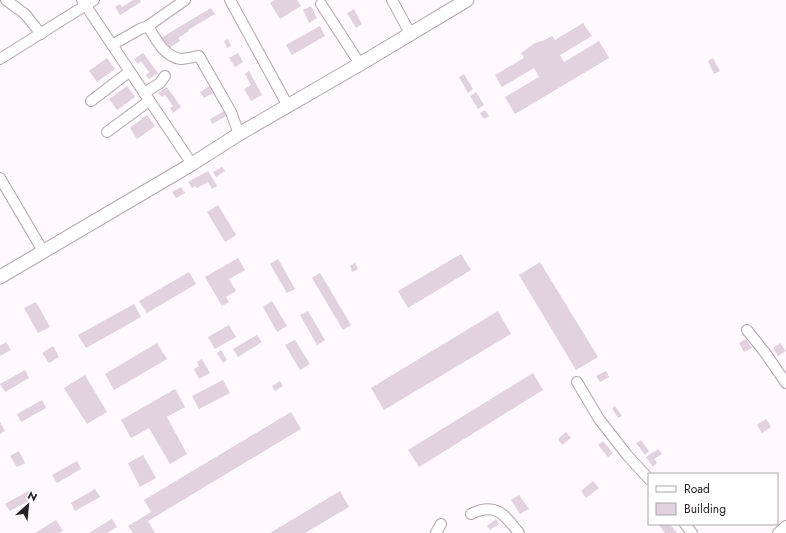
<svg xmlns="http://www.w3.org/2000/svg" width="786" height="533" viewBox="0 0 786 533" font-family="Jost,sans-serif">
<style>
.building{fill:#e2d1de}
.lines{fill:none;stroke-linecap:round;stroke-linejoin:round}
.minor-casing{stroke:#b4a4b0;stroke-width:12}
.major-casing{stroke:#b4a4b0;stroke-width:15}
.minor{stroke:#fff;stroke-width:10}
.major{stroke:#fff;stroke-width:13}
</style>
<rect width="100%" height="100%" fill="#fff8fd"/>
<!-- building -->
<g class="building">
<polygon points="133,0 140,0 141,2 120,15 115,7 120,4 122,7"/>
<polygon points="275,0 297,0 301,6 280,19 270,3"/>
<polygon points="311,6 317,18 309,23 303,10"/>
<polygon points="211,8 215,14 188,30 189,31 178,38 180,41 166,50 159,39"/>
<polygon points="354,9 362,24 356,28 347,13"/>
<polygon points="583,23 592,36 560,55 564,62 599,41 609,58 515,114 505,97 539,77 534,68 502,87 495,75 524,58 521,53 535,43 545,40 552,36 555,40"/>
<polygon points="320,26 325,36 292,55 286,45"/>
<polygon points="228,39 231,46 227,48 224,41"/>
<polygon points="143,53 158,73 149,79 146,75 149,72 141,61 138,64 134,59"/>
<polygon points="238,53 243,62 235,67 229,58"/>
<polygon points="107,58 115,69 97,82 89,71"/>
<polygon points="713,58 720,71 714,74 708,61"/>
<polygon points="249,71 262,95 251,101 244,89 251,85 245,74"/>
<polygon points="464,74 473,89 468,93 459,77"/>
<polygon points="127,86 135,97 117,110 109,99"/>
<polygon points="210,86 213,93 204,98 200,92"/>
<polygon points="167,87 181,107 173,113 170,108 173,106 165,95 162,97 158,93"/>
<polygon points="476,92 484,105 478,109 470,96"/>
<polygon points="226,110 228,115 212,124 210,119"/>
<polygon points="485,110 489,116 484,119 480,113"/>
<polygon points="147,115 155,126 137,139 130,128"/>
<polygon points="222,167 225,171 216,177 213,172"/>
<polygon points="208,171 217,186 212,189 208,182 197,188 195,186 192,188 188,182"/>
<polygon points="181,187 185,193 176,198 172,192"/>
<polygon points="218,205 236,235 225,242 207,212"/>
<polygon points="461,254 471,270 408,308 398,291"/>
<polygon points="238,258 245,270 229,279 236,291 226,297 229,302 222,306 205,277"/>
<polygon points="278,259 295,289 287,293 270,264"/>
<polygon points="540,262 598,357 576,370 519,275"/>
<polygon points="355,263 358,269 352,272 350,266"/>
<polygon points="189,272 196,284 147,313 139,301"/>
<polygon points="320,273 351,325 343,330 312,278"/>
<polygon points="272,301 287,326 277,332 263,307"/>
<polygon points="36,302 50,327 38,333 24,308"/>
<polygon points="134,304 141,317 86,348 78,335"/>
<polygon points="308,311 325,340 317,345 300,315"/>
<polygon points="498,311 511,334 384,410 371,388"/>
<polygon points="229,325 236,337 215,349 208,337"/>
<polygon points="257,335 262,342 238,357 233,349"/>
<polygon points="746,339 752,348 744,352 739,343"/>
<polygon points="295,340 310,364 300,370 285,345"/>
<polygon points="6,342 11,350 0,356 0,346"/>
<polygon points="157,343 167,359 114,390 105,374"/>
<polygon points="780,343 786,351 778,356 773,348"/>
<polygon points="53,346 59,357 49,363 42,353"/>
<polygon points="221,350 227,360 223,363 217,353"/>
<polygon points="202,359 210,373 199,379 194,369 199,366 197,362"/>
<polygon points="25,370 29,378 5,392 0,384"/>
<polygon points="606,371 609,377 600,382 596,376"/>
<polygon points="533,373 543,390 419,467 408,450"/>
<polygon points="85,375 107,412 87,424 64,388"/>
<polygon points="223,380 230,393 199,409 192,396"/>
<polygon points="280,381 283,386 275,391 272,386"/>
<polygon points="175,389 185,407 167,417 187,454 170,464 149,428 131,438 121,420"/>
<polygon points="42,400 46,408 21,422 17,414"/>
<polygon points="615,406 622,416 618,418 612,408"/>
<polygon points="291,412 301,429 148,521 155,533 133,533 128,526 151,512 144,500"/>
<polygon points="766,419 771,427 762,433 757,425"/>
<polygon points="0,422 5,431 0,434"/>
<polygon points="566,432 571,438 562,445 558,439"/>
<polygon points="641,440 649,451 645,455 636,443"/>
<polygon points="603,441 613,453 608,457 598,445"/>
<polygon points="658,449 662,454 654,459 657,463 653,467 646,457"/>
<polygon points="19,451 25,463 17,467 10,456"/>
<polygon points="143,455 156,478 140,487 128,463"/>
<polygon points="77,461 81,469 57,483 52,475"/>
<polygon points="593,481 599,488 586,498 581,491"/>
<polygon points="95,489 100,497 75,511 71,503"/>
<polygon points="30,490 34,498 10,511 5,504"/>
<polygon points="340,491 349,507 305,533 270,533"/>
<polygon points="519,495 529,509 520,514 511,500"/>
<polygon points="112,519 117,527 107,533 89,533"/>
<polygon points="496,519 499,524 490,530 487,526"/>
<polygon points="56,520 63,531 59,533 35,533"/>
<polygon points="658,524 670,524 677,533 665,533"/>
</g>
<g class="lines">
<defs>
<g id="minor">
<polyline points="6,0 25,14 41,34"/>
<polyline points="82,0 192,164"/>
<polyline points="230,0 288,106"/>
<polyline points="392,0 410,33"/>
<polyline points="321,4 360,64"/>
<path d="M148 26C155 38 164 57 181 59 186 59 194 57 199 56L231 112 239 134"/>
<polyline points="112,45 140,29 148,26 185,0"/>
<polyline points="0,59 94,0"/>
<polyline points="144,93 160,83 165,76"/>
<polyline points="91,101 129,72"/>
<polyline points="107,132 149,101"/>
<polyline points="0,178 43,251"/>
<polyline points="747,330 766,354 786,383"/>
<polyline points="577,382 599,419 627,455 649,479"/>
<path d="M471 514C496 502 504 514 519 533"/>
<polyline points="685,524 692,533"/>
<polyline points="436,533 441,524"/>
<polyline points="778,533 786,526"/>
</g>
<polyline id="major" points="0,277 192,164 239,134 360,64 467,0"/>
</defs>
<!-- minor casing -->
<use href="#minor" class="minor-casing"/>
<!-- major casing -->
<use href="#major" class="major-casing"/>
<!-- minor -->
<use href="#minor" class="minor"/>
<!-- major -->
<use href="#major" class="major"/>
</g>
<!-- legend -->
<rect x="648" y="473" width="130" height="52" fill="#ffffff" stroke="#a9a7a9"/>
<rect x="656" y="486" width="20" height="6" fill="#ffffff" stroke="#a9a7a9"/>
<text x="684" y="493" font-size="12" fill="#282227">Road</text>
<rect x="656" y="503" width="20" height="12" fill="#e2d1de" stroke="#a9a7a9"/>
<text x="684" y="513" font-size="12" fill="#282227">Building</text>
<!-- north arrow -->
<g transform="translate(28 505) rotate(27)" stroke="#ffffff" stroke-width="3" paint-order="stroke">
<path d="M0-3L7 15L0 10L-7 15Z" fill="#282227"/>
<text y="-6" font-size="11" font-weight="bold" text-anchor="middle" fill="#282227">N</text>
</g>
</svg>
